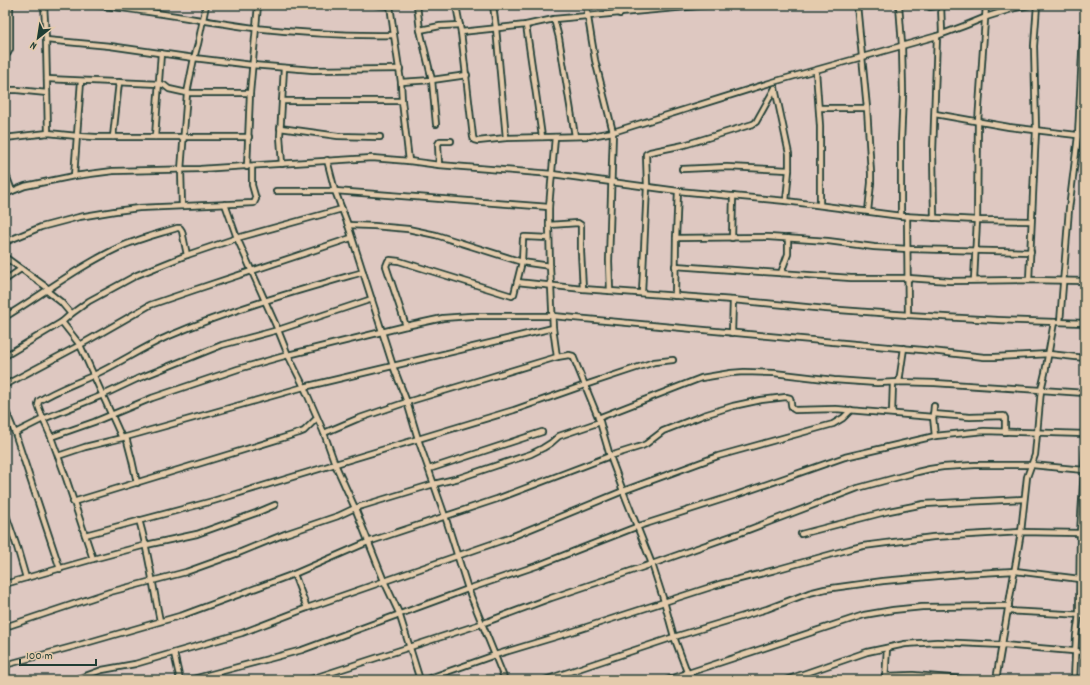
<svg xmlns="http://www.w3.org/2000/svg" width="1090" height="685" viewBox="0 0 1090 685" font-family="Dekko,sans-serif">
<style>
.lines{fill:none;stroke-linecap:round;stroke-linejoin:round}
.minor-casing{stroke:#1f3d34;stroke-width:8}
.minor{stroke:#e4cbac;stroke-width:4.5}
</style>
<rect width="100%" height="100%" fill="#dec8c1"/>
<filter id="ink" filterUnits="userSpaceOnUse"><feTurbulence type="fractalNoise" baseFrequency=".025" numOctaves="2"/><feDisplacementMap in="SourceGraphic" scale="8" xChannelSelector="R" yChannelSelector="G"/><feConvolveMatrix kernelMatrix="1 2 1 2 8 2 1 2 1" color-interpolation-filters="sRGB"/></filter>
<g filter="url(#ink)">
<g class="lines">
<defs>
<g id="minor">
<polyline points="44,5 46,40 48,133"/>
<path d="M94 5C148 10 201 21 254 28 300 33 347 36 394 35"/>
<polyline points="377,5 390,6"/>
<polyline points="390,5 394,35 401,82 402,101 409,161"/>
<polyline points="417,5 420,30 432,80 436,124"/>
<polyline points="456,5 461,32 473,137 474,140 478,141 506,138 591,136 613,132 773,82 937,36 964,26 986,17 1015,8 1030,5"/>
<polyline points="493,5 496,28 506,138"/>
<polyline points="586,5 595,60 613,132 609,261 610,291"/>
<polyline points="619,5 620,14"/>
<polyline points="857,5 867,108 871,173 871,183 868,211"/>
<polyline points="899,5 902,45 903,94 901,142 901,216"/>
<polyline points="941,5 942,33"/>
<polyline points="930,7 944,5"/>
<polyline points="554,19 709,5"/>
<polyline points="526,25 537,101 542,137"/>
<polyline points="420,30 440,26 460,25"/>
<polyline points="461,32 526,25 554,19 559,38 575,136"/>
<polyline points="46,40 110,46 194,58 252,65 313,70 400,69"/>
<polyline points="5,56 8,53 10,49 10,5"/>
<polyline points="816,71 820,126 820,205"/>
<polyline points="47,79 159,84 164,85 169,89 187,93 250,93"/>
<polyline points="401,82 432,80 467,75"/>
<polyline points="775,88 789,154 789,170 786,201"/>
<polyline points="5,90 17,90 47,93"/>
<polyline points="282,101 402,101"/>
<polyline points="819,108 867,108"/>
<polyline points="935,114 1009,127 1085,136"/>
<polyline points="280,128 338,136 380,137"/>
<polyline points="113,137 119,82"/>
<polyline points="155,137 161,53"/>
<polyline points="555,137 549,207 549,225 550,266 553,328 557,357"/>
<polyline points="5,138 48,133 77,136 96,137 249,137"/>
<polyline points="327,160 335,191 348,225 393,366 407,402 418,439 445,516 468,589 505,680"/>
<polyline points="282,164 280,136 284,68"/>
<polyline points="439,165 438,144 440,141 451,141"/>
<polyline points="247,167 250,93 258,5"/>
<polyline points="682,169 727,167 789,170"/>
<polyline points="5,172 12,191"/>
<polyline points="74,176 81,81"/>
<polyline points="276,191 335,191 549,207"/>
<polyline points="5,194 25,186 74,176 113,171 200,169 372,158 409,161 439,165 552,174 678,191 786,201 901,216 977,220 1031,221"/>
<polyline points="225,204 237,238 278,330 288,355 304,387 324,433 335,464 355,508 384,581 399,613 420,680"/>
<polyline points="182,206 181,170 187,93 194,58 198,44 206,5"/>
<polyline points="907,216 908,315"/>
<polyline points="934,218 933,151 937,36"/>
<polyline points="348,225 374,226 408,229 436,235 522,262 550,266"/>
<polyline points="549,225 578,223 581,225 581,252 583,289"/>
<polyline points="676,238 768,237 828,241 874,247 908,249 1031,252"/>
<polyline points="732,238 733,196"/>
<polyline points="5,242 41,227 79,217 115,211 139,208 254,203 256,199 252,185 252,167"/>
<polyline points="5,257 49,289"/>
<polyline points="675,266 851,278 908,278 950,281 1029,280 1085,281"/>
<polyline points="781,273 788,254 788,238"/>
<polyline points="5,280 21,269"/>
<polyline points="974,280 977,220 978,122 986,5"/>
<polyline points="1029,280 1036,130 1034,46 1037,5"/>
<polyline points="517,282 583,289 733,300 826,309 908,315 997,320 1085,323"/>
<polyline points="47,291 61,302 71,314"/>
<polyline points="642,293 647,186 646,154 650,152 684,145 753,124 756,122 775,88"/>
<polyline points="675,296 676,238 678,191"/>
<path d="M5 317C43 294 79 266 120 247 138 239 158 234 177 228H180L182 231 187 255"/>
<polyline points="62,322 80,345 122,438"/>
<polyline points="1060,322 1069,209 1078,136 1083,33"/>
<polyline points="406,326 386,266 388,261 390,260 399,261 512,296 514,294 522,262 523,239 524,237 526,237 549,238"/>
<polyline points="732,333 733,300"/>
<polyline points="5,356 62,322 71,314 89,301 137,275 187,255 237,238 342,209"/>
<polyline points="899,382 904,348"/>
<polyline points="5,385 80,345 150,305 194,290 351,238"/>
<polyline points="934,406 933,417 935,436"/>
<polyline points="5,409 15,433 60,569"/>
<polyline points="892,413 893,383"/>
<polyline points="933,414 970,417 1004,416 1005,418 1005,432"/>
<polyline points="598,418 701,378 731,373 744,372 774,373 834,380 877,383 899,382 935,383 1085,393"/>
<polyline points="15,433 43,419 103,395 137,379 222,345 278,330 372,299"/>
<polyline points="324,433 357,419 407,402 557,357 569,355 573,356 600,422 610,456 623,491 652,564 664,601 674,637 690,680"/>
<polyline points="51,437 94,422 152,398 238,369 288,355 406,326 443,318 471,316 553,316 866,345 922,350 984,357 995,357 1049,354 1085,358"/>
<polyline points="126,437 132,460 137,483"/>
<polyline points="58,456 85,447 126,437 304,387 553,328"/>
<polyline points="429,469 542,432"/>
<polyline points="73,502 299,433 304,431 317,418"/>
<polyline points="5,512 17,547 26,578"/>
<path d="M139 520C149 553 153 588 160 621"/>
<polyline points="801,534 889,511 924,504 1024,499"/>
<polyline points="85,535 213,501 514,410 585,385 654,362 673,360"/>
<path d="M93 559 66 478 51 437 43 419 38 405 39 401C56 390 75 384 94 375 120 363 143 347 169 336 232 309 297 291 363 272"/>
<polyline points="294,574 307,608"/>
<polyline points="5,584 93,559 146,545 197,534 256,513 275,505"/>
<polyline points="1008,611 1085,615"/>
<polyline points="5,627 110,592 186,572 236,554 285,534 338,516 355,508 434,484 459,478 531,454 543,448 551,443 559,436 600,422"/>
<polyline points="174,653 180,680"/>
<path d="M5 665 79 645 183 615 294 574 368 542 497 499 610 456 642 446 646 444 663 431 704 415 733 406 761 400 786 397 790 398C792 402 789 408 795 410L836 409 933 417"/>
<polyline points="885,676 913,675 975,680"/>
<polyline points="74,680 102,670 135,664 242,633 307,608 506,539 623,491 718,456 833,424 843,418 851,410"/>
<polyline points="189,680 302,650 468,589 539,565 636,527 736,495 845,457 935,436 984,431 1085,434"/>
<polyline points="308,680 481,624 551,598 652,564 740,533 858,488 917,472 930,469 943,467 975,465 1032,465 1084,470"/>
<polyline points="424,680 495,655 565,634 720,584 775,570 850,549 863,546 933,537 1021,532 1080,533"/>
<polyline points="545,680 674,637 767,609 809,593 825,589 883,581 960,574 1015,571 1080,579"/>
<polyline points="667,680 864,615 893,610 922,607 1009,606"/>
<polyline points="786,680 867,652 905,644 937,642 1003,645 1085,652"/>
<polyline points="885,680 887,648"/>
<polyline points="996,680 1021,532 1027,477 1035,455 1041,390 1045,373 1054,322"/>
<polyline points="1074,680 1076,636 1079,614 1080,533 1085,452"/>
</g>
</defs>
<!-- minor casing -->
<use href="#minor" class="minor-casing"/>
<!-- minor -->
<use href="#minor" class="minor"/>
</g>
</g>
<!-- margin -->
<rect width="1090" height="685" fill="none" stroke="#e4cbac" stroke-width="20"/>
<rect x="10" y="10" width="1070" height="665" fill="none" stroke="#1f3d34" stroke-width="1.5" filter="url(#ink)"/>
<!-- north arrow -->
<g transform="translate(38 38) rotate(210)" stroke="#e4cbac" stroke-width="3" paint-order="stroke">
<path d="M0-3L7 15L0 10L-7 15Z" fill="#1f3d34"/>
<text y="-6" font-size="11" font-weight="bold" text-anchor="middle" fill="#1f3d34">N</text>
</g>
<!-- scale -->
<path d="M20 659v6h76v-6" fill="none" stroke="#1f3d34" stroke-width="2"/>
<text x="26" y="659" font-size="12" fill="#1f3d34" stroke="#e4cbac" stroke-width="3" paint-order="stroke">100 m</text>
</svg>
